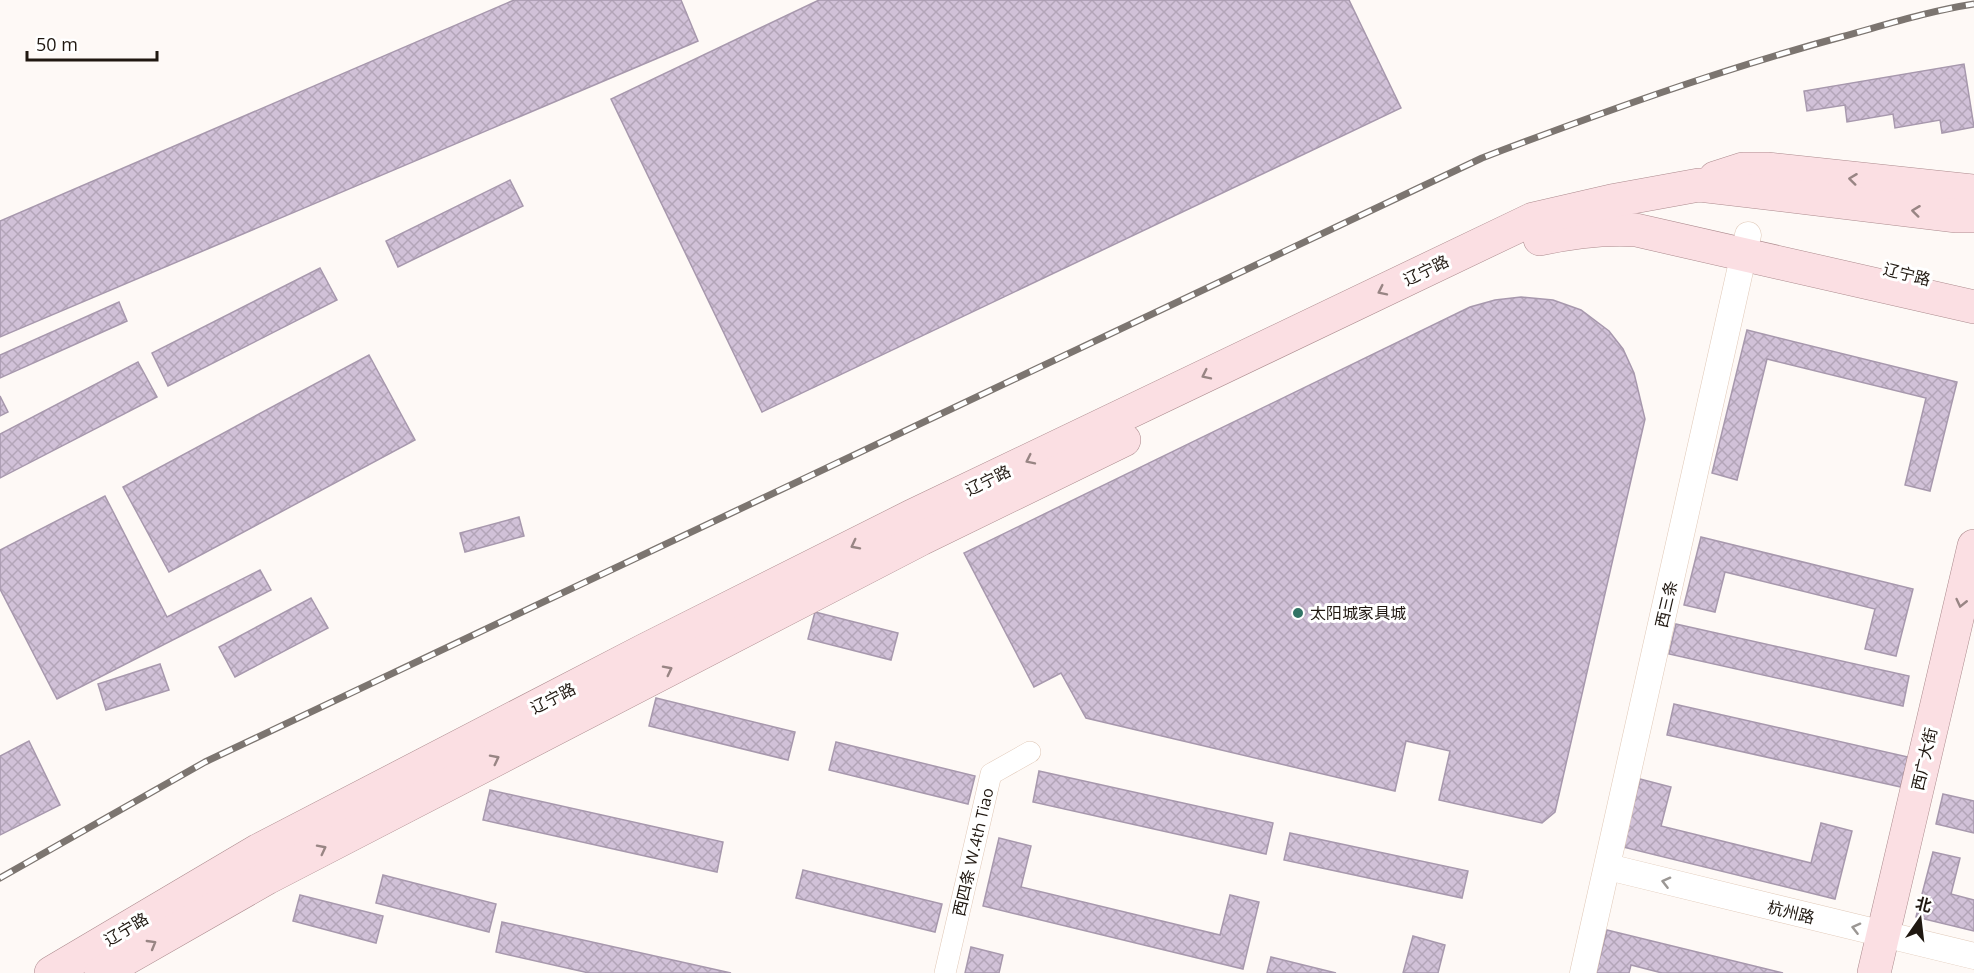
<svg xmlns="http://www.w3.org/2000/svg" width="1974" height="973" viewBox="0 0 1974 973" font-family="'Open Sans','Noto Sans SC',sans-serif">
<style>
.building{fill:url(#building-cross-hatch);stroke:#a798ad;stroke-width:1.5}
.lines{fill:none;stroke-linecap:round;stroke-linejoin:round}
.minor-casing{stroke:#e0c8b7;stroke-width:22}
.tertiary-casing{stroke:#e0c8b7;stroke-width:27}
.primary-casing{stroke:#ac8b8e;stroke-width:34}
.minor{stroke:#fff;stroke-width:21}
.tertiary{stroke:#fff;stroke-width:26}
.primary{stroke:#fbdfe3;stroke-width:33}
.rail-casing{stroke:#7c7570;stroke-width:7}
.rail{stroke:#fff;stroke-width:4.5;stroke-dasharray:14;stroke-linecap:butt}
.oneway{stroke:#988584}
.oneway2{stroke:#9b9794}
.poi-dot{fill:#317465;stroke:#fff;stroke-width:2}
.labels{text-anchor:middle;stroke-width:6;stroke-linejoin:round;paint-order:stroke}
.street-label{font-size:16px;fill:#201811;stroke:#fff}
.poi-label{font-size:16px;fill:#201811;stroke:#fff;text-anchor:start}
</style>
<defs>
<pattern id="building-cross-hatch" width="8" height="8" patternUnits="userSpaceOnUse" patternTransform="scale(1.5)"><rect width="8" height="8" fill="#d1c1d8"/><path d="M0 0l8 8M0 8l8-8" fill="none" stroke="#b3a5b8"/></pattern>
</defs>
<rect width="100%" height="100%" fill="#fef9f6"/>
<!-- building -->
<g class="building">
<polygon points="514,0 681,0 698,41 0,337 0,221"/>
<polygon points="819,0 1349,0 1401,108 762,412 611,99"/>
<polygon points="1964,64 1974,127 1942,133 1940,120 1895,128 1893,114 1847,122 1845,105 1807,111 1804,91"/>
<polygon points="510,180 523,206 398,267 386,241"/>
<polygon points="320,268 337,300 168,386 152,353"/>
<polygon points="1521,297 1553,300 1581,310 1609,331 1623,349 1634,373 1645,419 1555,812 1542,823 1439,800 1450,751 1406,741 1395,791 1086,718 1061,673 1034,687 964,553 1470,307 1495,300"/>
<polygon points="119,302 127,321 0,378 0,355"/>
<polygon points="1747,330 1957,382 1930,491 1905,485 1926,398 1767,359 1737,480 1712,473"/>
<polygon points="369,355 415,440 169,572 123,487"/>
<polygon points="138,362 157,397 0,478 0,434"/>
<polygon points="0,396 8,412 0,416"/>
<polygon points="105,496 167,617 260,570 271,590 57,699 0,589 0,550"/>
<polygon points="519,517 524,536 465,552 460,533"/>
<polygon points="1701,537 1913,589 1896,656 1865,649 1875,609 1725,572 1715,612 1684,605"/>
<polygon points="311,598 328,628 235,677 219,647"/>
<polygon points="815,612 898,633 891,660 808,639"/>
<polygon points="1676,624 1909,676 1903,706 1669,654"/>
<polygon points="160,664 169,690 106,710 98,684"/>
<polygon points="656,698 795,732 788,760 649,726"/>
<polygon points="1674,704 1908,757 1901,787 1667,735"/>
<polygon points="29,741 60,805 0,835 0,756"/>
<polygon points="836,742 975,776 968,804 829,770"/>
<polygon points="1039,771 1273,823 1266,854 1033,802"/>
<polygon points="1640,779 1671,787 1661,826 1811,863 1821,823 1852,831 1835,899 1623,847"/>
<polygon points="490,790 723,842 717,872 483,820"/>
<polygon points="1943,794 1974,801 1974,833 1936,824"/>
<polygon points="1290,833 1468,871 1462,898 1284,860"/>
<polygon points="999,838 1031,846 1021,887 1220,935 1230,895 1259,902 1243,969 983,906"/>
<polygon points="1933,852 1960,858 1951,894 1974,900 1974,931 1916,917"/>
<polygon points="803,870 942,904 935,932 796,898"/>
<polygon points="383,875 496,904 489,932 376,903"/>
<polygon points="300,895 383,916 376,943 293,921"/>
<polygon points="502,922 731,973 589,973 496,952"/>
<polygon points="1607,930 1783,973 1662,973 1631,965 1629,973 1596,973"/>
<polygon points="1413,936 1445,945 1438,973 1403,973"/>
<polygon points="971,947 1003,955 999,973 965,973"/>
<polygon points="1271,957 1336,973 1267,973"/>
</g>
<g class="lines">
<defs>
<polyline id="minor" points="945,973 991,774 1030,752"/>
<g id="tertiary">
<polyline points="1608,867 1974,956"/>
<polyline points="1583,973 1748,235"/>
</g>
<g id="primary">
<polyline points="1715,178 1743,169 1767,169 1974,191"/>
<path d="M1540 239C1572 232 1603 228 1636 230L1974 307"/>
<polyline points="51,973 259,850 645,650 912,516 1533,219 1611,201 1699,185 1957,216 1974,216"/>
<polyline points="101,973 267,878 921,539 1124,440"/>
<polyline points="1874,973 1974,546"/>
</g>
</defs>
<!-- minor casing -->
<use href="#minor" class="minor-casing"/>
<!-- tertiary casing -->
<use href="#tertiary" class="tertiary-casing"/>
<!-- primary casing -->
<use href="#primary" class="primary-casing"/>
<!-- minor -->
<use href="#minor" class="minor"/>
<!-- tertiary -->
<use href="#tertiary" class="tertiary"/>
<!-- primary -->
<use href="#primary" class="primary"/>
<defs>
<path id="rail" d="M0 878 205 762 1482 158C1600 113 1719 70 1841 37 1885 25 1929 11 1974 4"/>
</defs>
<!-- rail casing -->
<use href="#rail" class="rail-casing"/>
<!-- rail -->
<use href="#rail" class="rail"/>
</g>
<!-- one-way arrows -->
<defs><path id="oneway-chevron" d="M-2-3.5L2.5 0L-2 3.5" fill="none" stroke-width="1.6" stroke-linecap="round" stroke-linejoin="round" transform="scale(1.5)"/></defs>
<g class="oneway">
<use href="#oneway-chevron" transform="translate(1853 179) rotate(-173)"/>
<use href="#oneway-chevron" transform="translate(1916 211) rotate(-173)"/>
<use href="#oneway-chevron" transform="translate(1382 291) rotate(154)"/>
<use href="#oneway-chevron" transform="translate(1206 375) rotate(154)"/>
<use href="#oneway-chevron" transform="translate(1030 460) rotate(154)"/>
<use href="#oneway-chevron" transform="translate(855 545) rotate(153)"/>
<use href="#oneway-chevron" transform="translate(1961 603) rotate(103)"/>
<use href="#oneway-chevron" transform="translate(668 670) rotate(-27)"/>
<use href="#oneway-chevron" transform="translate(495 759) rotate(-27)"/>
<use href="#oneway-chevron" transform="translate(322 849) rotate(-27)"/>
<use href="#oneway-chevron" transform="translate(152 944) rotate(-30)"/>
</g>
<g class="oneway2">
<use href="#oneway-chevron" transform="translate(1666 882) rotate(-166)"/>
<use href="#oneway-chevron" transform="translate(1856 928) rotate(-166)"/>
</g>
<!-- markers -->
<circle class="poi-dot" cx="1298" cy="613" r="6"/>
<g class="labels">
<!-- street labels -->
<g class="street-label">
<text transform="translate(1426 270) rotate(-26)" y="6">辽宁路</text>
<text transform="translate(1907 274) rotate(14)" y="6">辽宁路</text>
<text transform="translate(988 480) rotate(-26)" y="6">辽宁路</text>
<text transform="translate(1666 604) rotate(-77)" y="6">西三条</text>
<text transform="translate(553 698) rotate(-27)" y="6">辽宁路</text>
<text transform="translate(1924 759) rotate(-77)" y="6">西广大街</text>
<text transform="translate(973 852) rotate(-77)" y="6">西四条 W.4th Tiao</text>
<text transform="translate(1791 912) rotate(14)" y="6">杭州路</text>
<text transform="translate(126 929) rotate(-31)" y="6">辽宁路</text>
</g>
<!-- poi labels -->
<g class="poi-label">
<text x="1310" y="619">太阳城家具城</text>
</g>
</g>
<!-- north arrow -->
<g transform="translate(1920 919) rotate(14)" stroke="#ffffff" stroke-width="4.5" paint-order="stroke">
<path d="M0-4.5L10 22L0 15L-10 22Z" fill="#201811"/>
<text y="-9" font-size="16" font-weight="bold" text-anchor="middle" fill="#201811">北</text>
</g>
<!-- scale -->
<path d="M27 51v9h130v-9" fill="none" stroke="#201811" stroke-width="3"/>
<text x="36" y="51" font-size="18" fill="#201811" stroke="#ffffff" stroke-width="4.5" paint-order="stroke">50 m</text>
</svg>
